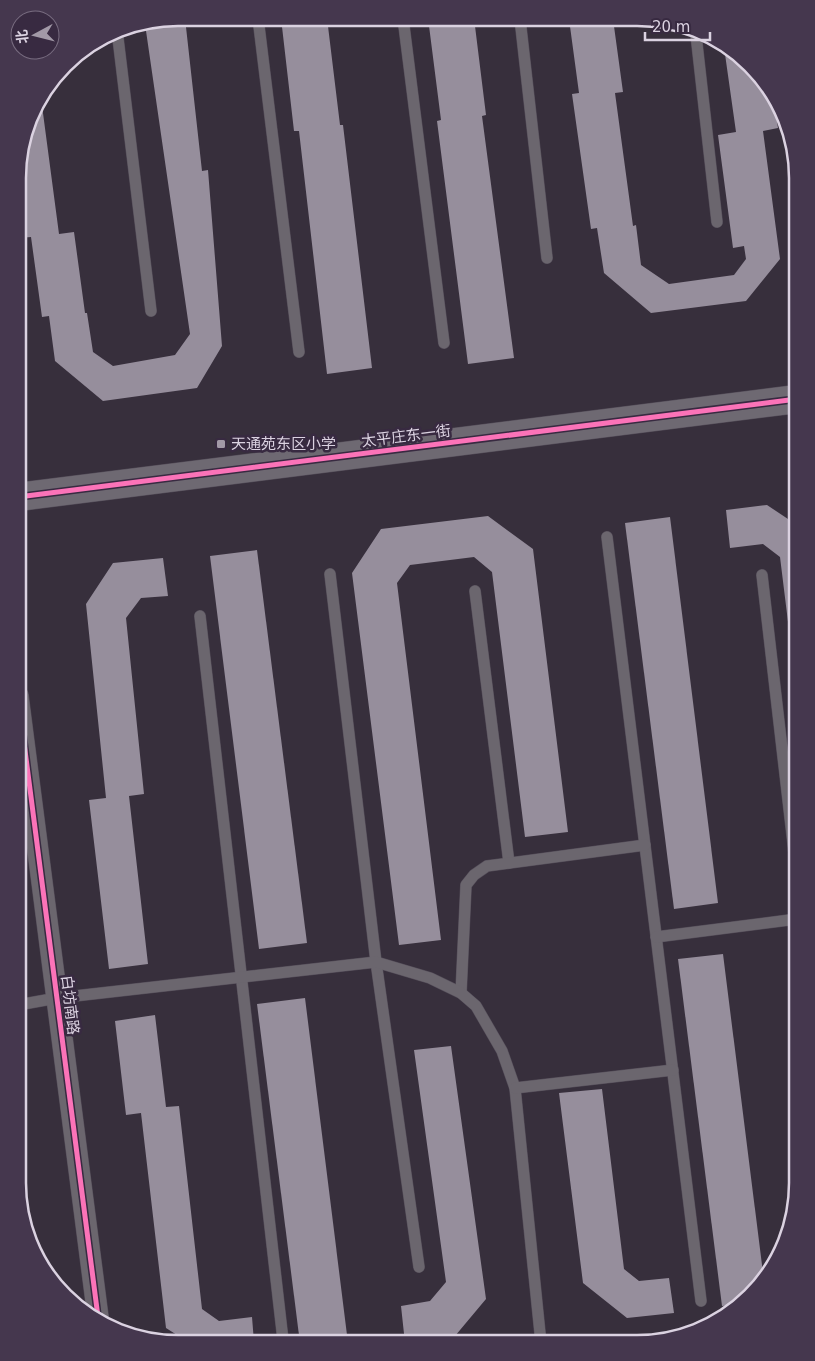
<svg xmlns="http://www.w3.org/2000/svg" width="815" height="1361" viewBox="0 0 815 1361" font-family="'DejaVu Sans','Noto Sans SC',sans-serif">
<style>
.building{fill:#968e9c}
.lines{fill:none;stroke-linecap:round;stroke-linejoin:round}
.lane-casing{stroke:#544d59;stroke-width:12}
.street-casing{stroke:#544d59;stroke-width:22}
.secondary-casing{stroke:#544d59;stroke-width:29}
.lane{stroke:#6b666e;stroke-width:11}
.street{stroke:#6b666e;stroke-width:21}
.secondary{stroke:#6e6972;stroke-width:28}
.cycleway-casing{stroke:#382a41;stroke-width:8}
.cycleway{stroke:#fb73b8;stroke-width:5}
.poi-dot{fill:#a299a7;stroke:#382a41;stroke-width:2}
.labels{text-anchor:middle;stroke-width:5;stroke-linejoin:round;paint-order:stroke}
.street-label{font-size:15px;fill:#dbd2e1;stroke:#382a41}
.poi-label{font-size:15px;fill:#dbd2e1;stroke:#382a41;text-anchor:start}
.rim{fill:none;stroke:#dbd2e1;stroke-width:2.5}
</style>
<rect width="100%" height="100%" fill="#372f3c"/>
<!-- building -->
<g class="building">
<polygon points="179,18 185,18 202,171 208,170 222,346 197,388 103,401 55,361 49,316 42,317 31,237 19,238 19,158 34,107 41,98 59,234 74,232 85,313 87,313 93,352 113,366 175,355 190,334 145,24"/>
<polygon points="281,18 327,18 340,125 343,125 372,368 327,374 299,131 294,131"/>
<polygon points="428,18 474,18 486,115 482,116 514,358 468,364 437,121 441,120"/>
<polygon points="569,19 613,19 623,92 615,93 633,226 636,225 641,265 669,284 734,275 746,259 744,246 733,248 718,135 736,132 724,47 735,51 774,103 778,128 763,131 780,259 746,301 651,313 604,273 597,228 591,229 572,94 579,93"/>
<polygon points="767,505 797,525 797,695 780,557 763,544 730,548 726,510"/>
<polygon points="488,516 533,549 568,832 525,837 492,572 474,557 410,565 397,583 441,940 399,945 352,573 381,529"/>
<polygon points="670,517 718,903 674,909 625,523"/>
<polygon points="257,550 307,943 259,949 210,556"/>
<polygon points="163,558 168,596 141,598 126,618 144,794 129,796 148,964 109,969 89,800 106,798 86,604 113,563"/>
<polygon points="723,954 764,1281 732,1305 722,1306 678,959"/>
<polygon points="305,998 348,1343 300,1343 257,1004"/>
<polygon points="155,1015 166,1107 179,1106 202,1309 219,1321 252,1317 254,1342 188,1342 166,1328 141,1113 126,1115 115,1021"/>
<polygon points="451,1046 486,1299 455,1336 405,1343 401,1306 430,1301 446,1282 414,1050"/>
<polygon points="602,1089 624,1269 639,1281 669,1278 674,1313 627,1318 583,1283 559,1093"/>
</g>
<g class="lines">
<defs>
<g id="lane">
<polyline points="258,18 299,352"/>
<polyline points="403,18 444,343"/>
<polyline points="520,19 547,258"/>
<polyline points="117,30 151,311"/>
<polyline points="696,35 717,222"/>
<polyline points="607,537 701,1301"/>
<polyline points="330,574 376,962 419,1267"/>
<polyline points="762,575 797,878"/>
<polyline points="475,591 509,863"/>
<polyline points="200,616 283,1340"/>
<polyline points="656,937 797,919"/>
<polyline points="461,993 466,885 474,875 487,866 645,845"/>
<polyline points="18,1005 57,998 376,962 430,978 461,993 476,1006 502,1051 515,1088 541,1343"/>
<polyline points="515,1088 673,1070"/>
</g>
<polyline id="street" points="18,696 98,1317"/>
<polyline id="secondary" points="18,497 797,399"/>
</defs>
<!-- lane casing -->
<use href="#lane" class="lane-casing"/>
<!-- street casing -->
<use href="#street" class="street-casing"/>
<!-- secondary casing -->
<use href="#secondary" class="secondary-casing"/>
<!-- lane -->
<use href="#lane" class="lane"/>
<!-- street -->
<use href="#street" class="street"/>
<!-- secondary -->
<use href="#secondary" class="secondary"/>
<defs>
<g id="cycleway">
<polyline points="18,497 797,399"/>
<polyline points="18,696 98,1317"/>
</g>
</defs>
<!-- cycleway casing -->
<use href="#cycleway" class="cycleway-casing"/>
<!-- cycleway -->
<use href="#cycleway" class="cycleway"/>
</g>
<!-- markers -->
<rect class="poi-dot" x="216" y="439" width="10" height="10" rx="2.5"/>
<g class="labels">
<!-- street labels -->
<g class="street-label">
<text transform="translate(406 436) rotate(-7)" y="5">太平庄东一街</text>
<text transform="translate(70 1005) rotate(83)" y="5">白坊南路</text>
</g>
<!-- poi labels -->
<g class="poi-label">
<text x="231" y="449">天通苑东区小学</text>
</g>
</g>
<!-- crop -->
<path d="M0 0H815V1361H0ZM178 26H637A152 152 0 0 1 789 178V1183A152 152 0 0 1 637 1335H178A152 152 0 0 1 26 1183V178A152 152 0 0 1 178 26Z" fill="#45374e" fill-rule="evenodd"/>
<path class="rim" d="M178 26H637A152 152 0 0 1 789 178V1183A152 152 0 0 1 637 1335H178A152 152 0 0 1 26 1183V178A152 152 0 0 1 178 26Z"/>
<!-- north arrow -->
<g transform="translate(35 35) rotate(263)"><circle r="24" fill="#382a41" stroke="#796d81"/>
<path d="M0-4L9 19L0 12L-9 19Z" fill="#a299a7"/>
<text y="-8" font-size="14" font-weight="bold" text-anchor="middle" fill="#dbd2e1">北</text>
</g>
<!-- scale -->
<path d="M645 32v8h65v-8" fill="none" stroke="#dbd2e1" stroke-width="2.5"/>
<text x="652" y="32" font-size="15" fill="#dbd2e1" stroke="#382a41" stroke-width="4" paint-order="stroke">20 m</text>
</svg>
